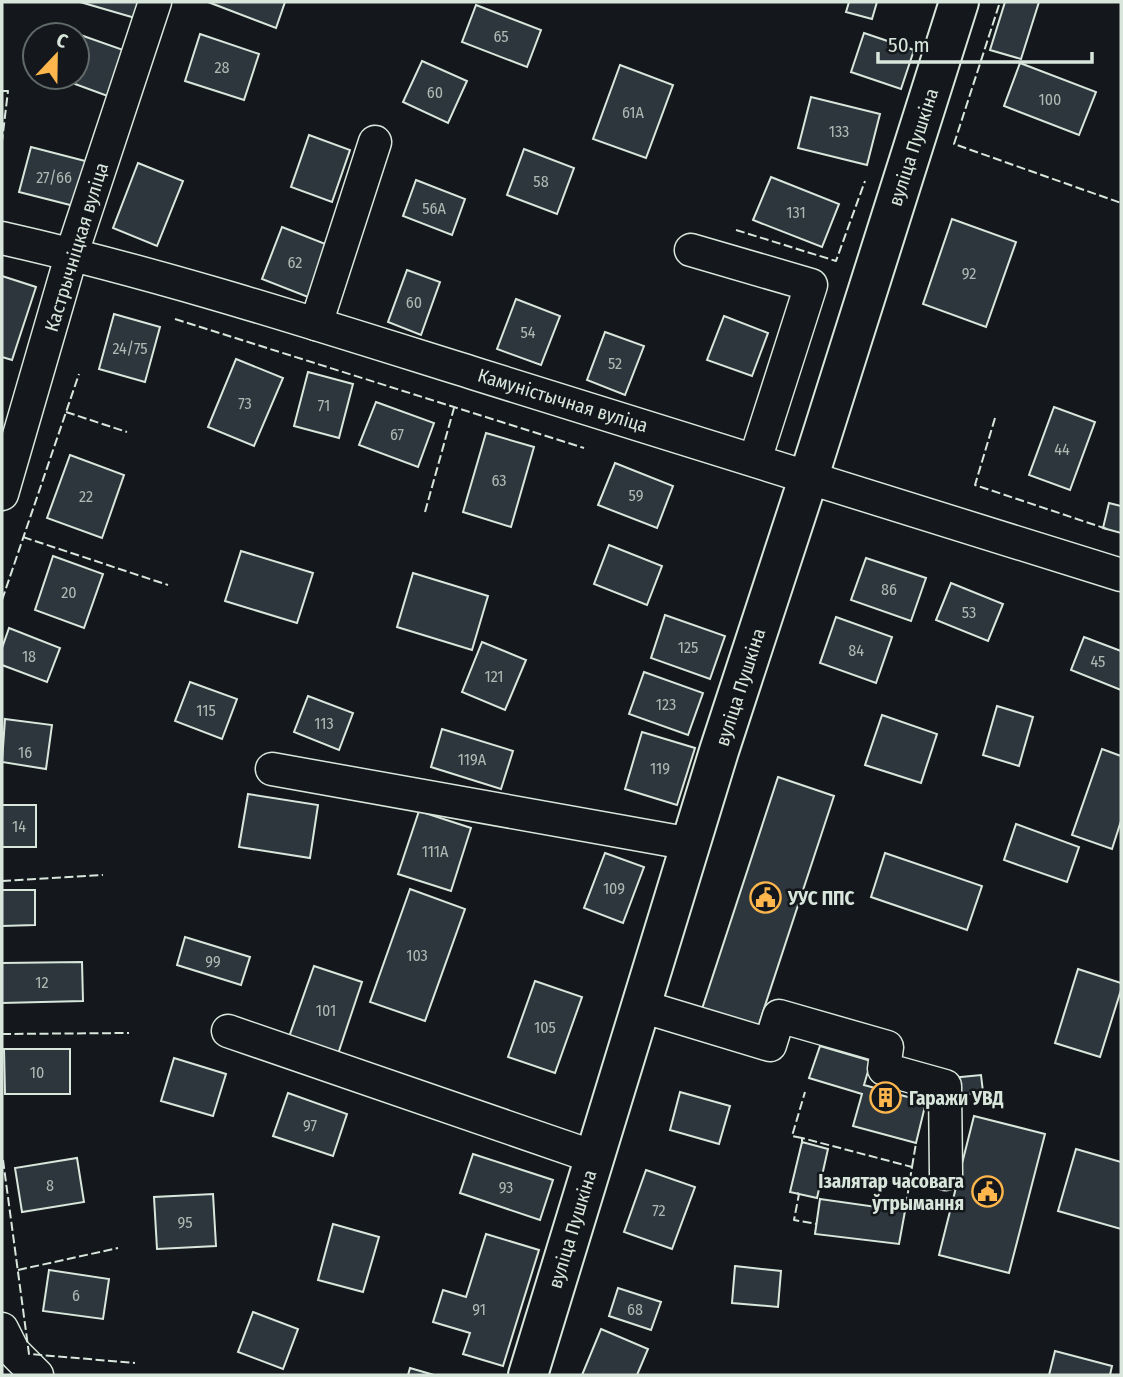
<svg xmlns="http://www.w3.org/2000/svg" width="1123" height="1377" viewBox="0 0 1123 1377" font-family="'Fira Sans Condensed',sans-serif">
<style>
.building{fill:#2c363c;stroke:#d8e6dc;stroke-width:2}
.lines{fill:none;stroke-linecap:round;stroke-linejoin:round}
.minor-casing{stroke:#d8e6dc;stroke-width:35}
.major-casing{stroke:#d8e6dc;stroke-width:42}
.minor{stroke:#14181c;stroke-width:32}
.major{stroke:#14181c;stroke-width:38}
.fence{stroke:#d8e6dc;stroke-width:2;stroke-dasharray:9 3.5;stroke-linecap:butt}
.labels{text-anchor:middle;stroke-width:5;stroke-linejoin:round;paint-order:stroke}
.number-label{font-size:16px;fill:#adbab4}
.street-label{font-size:19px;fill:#d8e6dc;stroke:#14181c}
.poi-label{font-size:19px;font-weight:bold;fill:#d8e6dc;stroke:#14181c;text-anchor:start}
</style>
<rect width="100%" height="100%" fill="#14181c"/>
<!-- building -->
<g class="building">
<polygon points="80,2 140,2 135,18"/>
<polygon points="208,2 285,2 276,28"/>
<polygon points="849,2 877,2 872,19 846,12"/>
<polygon points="1005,2 1039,2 1021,59 990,50"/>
<polygon points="476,5 541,30 527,67 462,42"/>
<polygon points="72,32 129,52 113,98 56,77 77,77 77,35 71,35"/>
<polygon points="864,33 914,50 901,89 851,72"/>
<polygon points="200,34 259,54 244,100 185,81"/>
<polygon points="422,61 467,81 448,123 403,102"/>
<polygon points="1020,63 1096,92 1079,135 1004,106"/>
<polygon points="620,65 673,85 646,158 593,139"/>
<polygon points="811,97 880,114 867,165 798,148"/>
<polygon points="309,135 350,150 332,202 291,187"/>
<polygon points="31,147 89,162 78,207 19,192"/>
<polygon points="524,149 574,168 557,214 507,195"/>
<polygon points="138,163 183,181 157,246 113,228"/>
<polygon points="771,177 839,204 822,247 753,220"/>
<polygon points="416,180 465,199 452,235 403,216"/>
<polygon points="952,219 1016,242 986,327 923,304"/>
<polygon points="282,227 328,245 308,297 262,279"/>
<polygon points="407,270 440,282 421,335 388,322"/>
<polygon points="2,276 36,287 12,360 2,357"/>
<polygon points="516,299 560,316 541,365 497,349"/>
<polygon points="114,314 160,327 145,382 99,369"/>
<polygon points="724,316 768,333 752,376 707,360"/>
<polygon points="605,332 644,346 625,395 587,380"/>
<polygon points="236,359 283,378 254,446 208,427"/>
<polygon points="308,372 353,384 339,438 294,426"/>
<polygon points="376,402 434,423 418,467 359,445"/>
<polygon points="1054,407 1095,422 1070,490 1029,475"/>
<polygon points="486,433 534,447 511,527 463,512"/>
<polygon points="70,455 124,475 102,538 47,518"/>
<polygon points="615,463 673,486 657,528 598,505"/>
<polygon points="1109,503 1121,506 1121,533 1103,528"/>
<polygon points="609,545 662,566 647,605 594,584"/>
<polygon points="241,551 313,573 297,623 225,601"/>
<polygon points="53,556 103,574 84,628 35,610"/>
<polygon points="866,558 926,578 911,621 851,600"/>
<polygon points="413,573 488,596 472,650 397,627"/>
<polygon points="951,583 1003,604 988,641 936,620"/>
<polygon points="665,615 725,636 710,679 651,658"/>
<polygon points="836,617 892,637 876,683 820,663"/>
<polygon points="9,628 60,648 47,682 2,665 2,648"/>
<polygon points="1084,637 1121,651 1121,690 1071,670"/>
<polygon points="482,642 526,660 505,710 462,692"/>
<polygon points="644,672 703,693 688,735 629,714"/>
<polygon points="190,682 237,699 222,739 175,721"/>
<polygon points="308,696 353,713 339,750 294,732"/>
<polygon points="997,706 1033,717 1019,766 983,755"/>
<polygon points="882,715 937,734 921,783 865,765"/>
<polygon points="5,719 52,725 46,769 2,762"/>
<polygon points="442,729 513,751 501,789 431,767"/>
<polygon points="642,732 695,748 677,805 625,789"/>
<polygon points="1102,749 1121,756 1121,821 1112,849 1072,835"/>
<polygon points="778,777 834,796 755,1036 699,1018"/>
<polygon points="248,794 318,805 310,858 239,847"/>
<rect x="2" y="805" width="34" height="42"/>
<polygon points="419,811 471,828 451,891 398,874"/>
<polygon points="1016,824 1079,847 1067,882 1004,860"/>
<polygon points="605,853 644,867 623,923 584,908"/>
<polygon points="885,853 982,886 967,930 871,897"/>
<polygon points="410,889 465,909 425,1021 370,1002"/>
<polygon points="2,890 35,890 35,925 2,926"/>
<polygon points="185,937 250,957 241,985 177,965"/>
<polygon points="82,962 83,1001 2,1003 2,963"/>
<polygon points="314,966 362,982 338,1054 289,1037"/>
<polygon points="1078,969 1121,983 1121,990 1100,1057 1055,1043"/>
<polygon points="535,981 582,997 555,1073 508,1057"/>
<polygon points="820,1046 871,1061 864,1085 926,1102 916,1143 853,1126 862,1094 809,1078"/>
<polygon points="4,1049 70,1049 70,1094 5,1094"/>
<polygon points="174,1058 226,1074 213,1116 161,1101"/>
<polygon points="981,1075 983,1092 953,1096 951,1078"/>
<polygon points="680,1092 730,1106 719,1144 670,1130"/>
<polygon points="288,1093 347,1114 333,1156 273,1136"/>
<polygon points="974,1116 1045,1134 1009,1273 939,1255"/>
<polygon points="802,1142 828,1149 817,1198 790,1192"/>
<polygon points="1076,1149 1121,1162 1121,1229 1058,1211"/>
<polygon points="473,1154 553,1180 540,1220 460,1193"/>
<polygon points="77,1158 84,1202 22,1212 15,1168"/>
<polygon points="646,1170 695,1187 672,1249 624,1232"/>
<polygon points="213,1194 216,1246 157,1249 154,1197"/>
<polygon points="820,1199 905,1211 899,1244 815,1234"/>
<polygon points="333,1224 379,1237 363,1292 318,1280"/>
<polygon points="486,1234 539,1250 503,1366 463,1354 470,1333 433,1322 443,1290 466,1297"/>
<polygon points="735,1266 781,1271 778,1307 732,1303"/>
<polygon points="49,1270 109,1279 103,1319 43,1311"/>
<polygon points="618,1288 661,1302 651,1330 609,1316"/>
<polygon points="253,1312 298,1329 283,1369 238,1352"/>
<polygon points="601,1329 648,1349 637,1375 582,1375"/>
<polygon points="1055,1351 1112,1366 1110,1375 1049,1375"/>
<polygon points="410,1368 434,1375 408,1375"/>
</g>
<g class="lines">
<defs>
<g id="minor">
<path d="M2 238C162 274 319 325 476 374 691 440 906 507 1121 575"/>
<polyline points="691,250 811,285 755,460"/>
<polyline points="316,324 375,142"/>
<polyline points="2,494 72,253 155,2"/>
<polyline points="272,769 691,844"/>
<polyline points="641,1006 770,1045 779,1016 887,1047 884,1069 945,1086 946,1174"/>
<polyline points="228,1031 594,1157"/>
<polyline points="2,1329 13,1351 37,1375"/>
</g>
<polyline id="major" points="528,1375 719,751 809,476 959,2"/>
</defs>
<!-- minor casing -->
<use href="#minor" class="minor-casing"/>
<!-- major casing -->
<use href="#major" class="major-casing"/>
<!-- minor -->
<use href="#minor" class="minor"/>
<!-- major -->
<use href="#major" class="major"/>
<!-- fence -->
<g class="fence">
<polyline points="999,5 954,144 1121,203"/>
<polyline points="2,91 8,91 2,141"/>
<polyline points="736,230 836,261 865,181"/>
<polyline points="175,319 584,448"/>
<polyline points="66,412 127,432"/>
<polyline points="995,418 975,485 1107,529"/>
<polyline points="425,512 454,408"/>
<polyline points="23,537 168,585"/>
<polyline points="2,600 79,374"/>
<polyline points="2,881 103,875"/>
<polyline points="2,1034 129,1033"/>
<polyline points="802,1138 792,1136 805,1092"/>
<polyline points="802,1144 802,1138 912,1167 905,1211"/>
<polyline points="3,1160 29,1354 135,1363"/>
<polyline points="912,1167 916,1143"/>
<polyline points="797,1193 799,1194 794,1220 817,1224"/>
<polyline points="18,1270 118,1248"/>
</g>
</g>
<!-- icons -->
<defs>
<symbol id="civic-ring" viewBox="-11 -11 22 22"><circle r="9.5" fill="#14181c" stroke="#ffb74d" stroke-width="1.5"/><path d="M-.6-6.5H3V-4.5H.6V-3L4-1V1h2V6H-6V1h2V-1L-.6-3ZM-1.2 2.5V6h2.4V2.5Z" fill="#ffb74d"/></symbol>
<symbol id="building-ring" viewBox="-11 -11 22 22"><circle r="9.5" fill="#14181c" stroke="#ffb74d" stroke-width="1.5"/><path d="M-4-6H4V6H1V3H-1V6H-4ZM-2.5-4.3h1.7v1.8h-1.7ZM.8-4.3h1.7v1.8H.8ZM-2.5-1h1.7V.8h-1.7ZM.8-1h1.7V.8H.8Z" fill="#ffb74d"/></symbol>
</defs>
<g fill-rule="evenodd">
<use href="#civic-ring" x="748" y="880" width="35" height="35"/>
<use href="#building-ring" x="868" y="1080" width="35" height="35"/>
<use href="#civic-ring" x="970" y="1174" width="35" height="35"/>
</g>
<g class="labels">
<!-- number labels -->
<g class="number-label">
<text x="501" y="42">65</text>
<text x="222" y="73">28</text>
<text x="435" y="98">60</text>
<text x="1050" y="105">100</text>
<text x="633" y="118">61А</text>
<text x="839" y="137">133</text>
<text x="54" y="183">27/66</text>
<text x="541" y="187">58</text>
<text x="434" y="214">56А</text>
<text x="796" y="218">131</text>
<text x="295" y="268">62</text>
<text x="969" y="279">92</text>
<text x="414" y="308">60</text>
<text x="528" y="338">54</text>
<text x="130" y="354">24/75</text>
<text x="615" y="369">52</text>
<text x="245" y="409">73</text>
<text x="324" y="411">71</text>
<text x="397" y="440">67</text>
<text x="1062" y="455">44</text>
<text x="499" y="486">63</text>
<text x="636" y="501">59</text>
<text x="86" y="502">22</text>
<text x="889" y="595">86</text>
<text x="69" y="598">20</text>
<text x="969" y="618">53</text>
<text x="688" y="653">125</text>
<text x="856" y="656">84</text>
<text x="29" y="662">18</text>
<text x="1098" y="667">45</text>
<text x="494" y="682">121</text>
<text x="666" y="710">123</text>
<text x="206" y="716">115</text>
<text x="324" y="729">113</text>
<text x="25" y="758">16</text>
<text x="472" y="765">119А</text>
<text x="660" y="774">119</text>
<text x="19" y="832">14</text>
<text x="435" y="857">111А</text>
<text x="614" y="894">109</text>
<text x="417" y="961">103</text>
<text x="213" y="967">99</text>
<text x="42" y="988">12</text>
<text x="326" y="1016">101</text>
<text x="545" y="1033">105</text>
<text x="37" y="1078">10</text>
<text x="310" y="1131">97</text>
<text x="50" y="1191">8</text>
<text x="506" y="1193">93</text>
<text x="659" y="1216">72</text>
<text x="185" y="1228">95</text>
<text x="76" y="1301">6</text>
<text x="479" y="1315">91</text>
<text x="635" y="1315">68</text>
</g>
<!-- street labels -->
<g class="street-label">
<text transform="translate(913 147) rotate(-72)" y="7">вуліца Пушкіна</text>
<text transform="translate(76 247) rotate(-73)" y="7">Кастрычніцкая вуліца</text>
<text transform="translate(563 400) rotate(17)" y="7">Камуністычная вуліца</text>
<text transform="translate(740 687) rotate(-72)" y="7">вуліца Пушкіна</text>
<text transform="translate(572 1229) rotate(-73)" y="7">вуліца Пушкіна</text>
</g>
<!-- poi labels -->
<g class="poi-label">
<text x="788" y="905">УУС ППС</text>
<text x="909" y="1105">Гаражи УВД</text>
<text x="964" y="1188" text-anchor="end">Ізалятар часовага<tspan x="964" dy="22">ўтрымання</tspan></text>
</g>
</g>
<!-- border -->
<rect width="1123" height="1377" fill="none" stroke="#d8e6dc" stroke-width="7"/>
<!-- north arrow -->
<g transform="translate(56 56) rotate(22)"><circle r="33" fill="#14181c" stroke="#626a69" stroke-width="2"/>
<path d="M0-5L12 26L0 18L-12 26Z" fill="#ffb74d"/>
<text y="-10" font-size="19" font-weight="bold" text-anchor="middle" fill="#d8e6dc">С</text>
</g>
<!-- scale -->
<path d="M878 52v10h214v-10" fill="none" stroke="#d8e6dc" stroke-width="3.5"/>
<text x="888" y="52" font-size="21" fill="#d8e6dc" stroke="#14181c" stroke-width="5" paint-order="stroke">50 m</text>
</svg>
